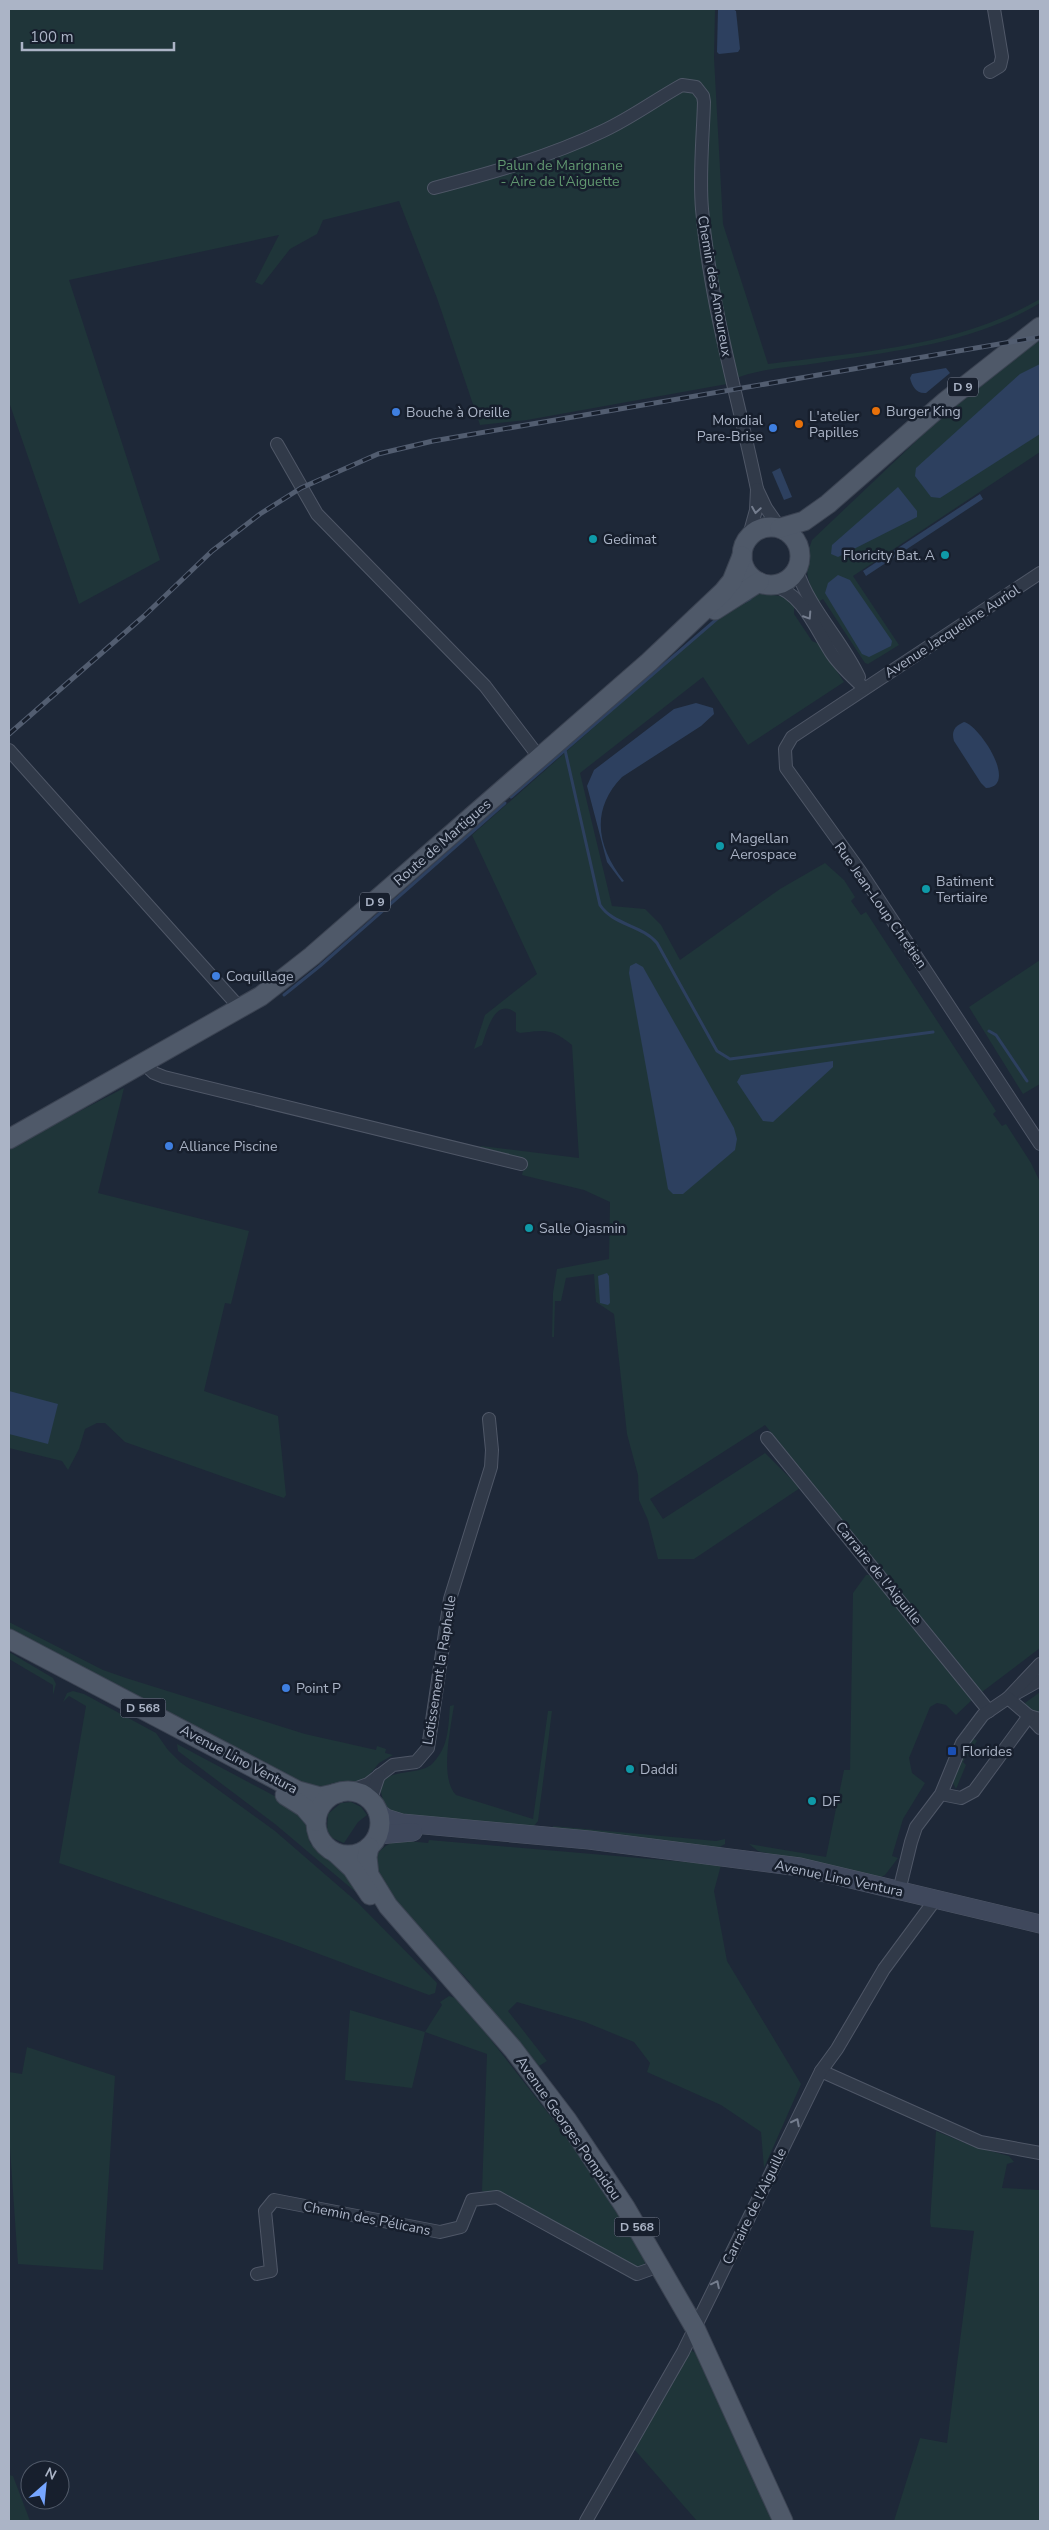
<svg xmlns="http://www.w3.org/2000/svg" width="1049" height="2530" viewBox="0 0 1049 2530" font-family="'Nunito Sans',sans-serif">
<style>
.green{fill:#1f3539}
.water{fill:#2d405f}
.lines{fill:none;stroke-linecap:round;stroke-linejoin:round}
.stream{stroke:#2d405f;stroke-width:3}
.street-casing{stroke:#4f5767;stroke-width:14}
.secondary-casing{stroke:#4f5767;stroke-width:19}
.primary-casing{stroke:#3b4352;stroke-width:21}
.street{stroke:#313a49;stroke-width:12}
.secondary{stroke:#3f485c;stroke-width:18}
.primary{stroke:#4f5969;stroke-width:19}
.rail-casing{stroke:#525d70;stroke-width:5}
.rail{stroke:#171f2d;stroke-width:3;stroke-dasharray:9;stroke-linecap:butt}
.oneway{stroke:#747d8e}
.food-dot{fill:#e8710a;stroke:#171f2d;stroke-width:2}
.shop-dot{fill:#3f7fe0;stroke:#171f2d;stroke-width:2}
.culture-dot{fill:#0f9aa8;stroke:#171f2d;stroke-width:2}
.transit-dot{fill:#1a4fb4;stroke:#171f2d;stroke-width:2}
.labels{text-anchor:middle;stroke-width:5;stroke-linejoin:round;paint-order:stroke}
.shield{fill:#171f2d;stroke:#7f8798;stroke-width:1}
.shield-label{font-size:12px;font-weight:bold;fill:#abb4c6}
.park-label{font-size:14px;fill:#619870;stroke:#171f2d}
.street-label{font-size:14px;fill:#abb4c6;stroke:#171f2d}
.poi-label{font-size:14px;fill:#abb4c6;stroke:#171f2d;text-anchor:start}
</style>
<rect width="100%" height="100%" fill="#1e2838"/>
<!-- green -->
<g class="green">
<path d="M9 9H715L714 58 723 224 768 364C860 352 958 347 1040 299V303C973 344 894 351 818 363 794 367 745 369 727 384L527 420 480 425 437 298 399 201 323 220 317 234 290 249 262 285 255 282 279 235 69 280 160 560 79 604 9 402Z"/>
<path d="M1040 342V452L853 576 899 645 868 664 865 663 823 599 818 602C806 580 803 564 812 540L952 407 1031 343Z"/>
<path d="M761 593 786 597 794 603V614L812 641 819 644 844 682 748 745 703 677 580 773 612 906 645 909 661 925 680 960 780 889 825 863 844 880 855 897 851 901 861 915 866 912 996 1111 993 1114 1002 1126 1006 1124 1031 1163 1040 1182V1648L982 1692 765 1425 650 1499 663 1519 765 1453 800 1488 694 1559H658L648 1520 639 1500 638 1475 627 1434 614 1314 596 1302 594 1274 566 1278 561 1301H555L554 1337H552L553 1293 557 1269 609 1259 610 1202 584 1190 522 1175 526 1159 480 1148 481 1146 579 1158 572 1045C551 1028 547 1030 520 1033L516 1031V1013C495 996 487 1031 482 1045L474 1049 485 1015 537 974 472 835 725 611 748 595Z"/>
<polygon points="1040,960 1040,1084 1023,1094 969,1007"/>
<polygon points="124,1088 98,1193 249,1231 231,1304 225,1303 204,1391 278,1416 286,1495 284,1498 125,1442 105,1423 97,1423 85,1429 79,1449 68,1470 62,1461 9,1448 9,1148"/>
<polygon points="866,1575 875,1575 973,1699 956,1715 946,1705 937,1703 930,1707 909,1758 912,1773 925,1783 903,1819 892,1856 898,1858 885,1875 878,1879 758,1851 749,1844 826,1857 844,1770 850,1770 853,1593"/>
<polygon points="9,1622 103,1670 126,1678 305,1734 376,1750 377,1746 386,1749 385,1753 393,1755 379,1763 366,1779 360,1782 338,1783 314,1790 9,1631"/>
<polygon points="9,1652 53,1678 56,1684 53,1695 53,1685 9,1659"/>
<polygon points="73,1691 84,1694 156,1733 168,1750 180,1762 275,1831 357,1902 437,1983 435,1993 429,1995 287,1942 59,1863 86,1706 69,1696 63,1702 67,1693"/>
<polygon points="1040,1692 1040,1715 1026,1708 1025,1703"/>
<path d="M454 1705C451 1727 439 1778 456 1795L533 1819 548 1711H552L538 1821 533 1827 402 1818 388 1810C361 1761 418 1780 433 1763 449 1746 448 1728 450 1706Z"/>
<polygon points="972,1737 977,1741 963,1762 966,1765 956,1789 952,1781"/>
<polygon points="177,1744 295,1807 306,1820 310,1843 323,1857 338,1864 358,1894 275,1824 178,1751"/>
<polygon points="351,1802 361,1807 367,1815 358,1822 344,1843 332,1838 327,1830 328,1814 341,1803"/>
<polygon points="553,1826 716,1841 725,1839 725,1844 718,1848 553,1829"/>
<path d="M398 1840 428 1843 429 1840 721 1865 714 1891 727 1961 801 2084 764 2168 761 2132 721 2105 647 2072 650 2063 634 2042 585 2022 517 2002 508 2011 547 2061 539 2066 468 1985 470 1982C451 1962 374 1889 375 1863 376 1850 388 1844 398 1840Z"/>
<polygon points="449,1996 455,1998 481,2027 572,2144 647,2260 642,2267 634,2266 506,2197 482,2191 487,2054 425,2032 412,2088 345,2080 350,2010 425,2032 442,2005 440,2002"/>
<polygon points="27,2047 115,2076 103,2270 18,2264 9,2134 9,2072 22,2074"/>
<polygon points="936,2131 972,2146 1009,2156 1014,2162 1007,2164 1002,2188 1040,2190 1040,2521 894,2521 920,2438 947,2443 974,2231 931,2227 930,2222"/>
<polygon points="691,2350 699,2356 774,2521 697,2521 634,2449"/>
<polygon points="9,2475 13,2476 30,2521 9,2521"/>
</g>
<!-- water -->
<g class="water">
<polygon points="718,9 733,9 736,11 740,49 738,52 719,54 717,52"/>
<polygon points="1040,364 1040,434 940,498 931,497 915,476 916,468 1020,374"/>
<path d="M946 368 950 373 926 393C916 394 912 386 910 378L912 374Z"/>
<polygon points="780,468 792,497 784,500 772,472"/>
<polygon points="898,487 917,511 917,517 838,557 831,554 832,545"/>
<polygon points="980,494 983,499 866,576 863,571"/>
<polygon points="838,575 850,580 892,641 891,646 869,657 862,654 825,593 828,583"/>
<path d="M696 703 713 708 714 714 701 726 622 777C590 810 597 847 624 881L622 882 607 862 587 786 594 770 674 709Z"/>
<path d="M964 722C978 724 1020 786 986 788L981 783 954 741C951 731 955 726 964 722Z"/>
<polygon points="636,963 643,967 734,1128 737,1139 735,1150 683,1194 673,1194 668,1189 629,973 630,966"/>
<polygon points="833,1061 833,1067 773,1122 763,1121 737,1082 741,1075"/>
<polygon points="607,1273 609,1276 610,1303 608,1305 600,1303 598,1276"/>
<polygon points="9,1391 58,1404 48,1444 9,1434"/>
</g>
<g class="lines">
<!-- stream -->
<g class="stream">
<polyline points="742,603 750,599"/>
<path d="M718 618 565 750 600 905C613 925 642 925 657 943L717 1051 730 1059 933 1032"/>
<polyline points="511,797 565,750"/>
<polyline points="284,995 320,966 505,803"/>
<polyline points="989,1031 996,1035 1027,1081"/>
</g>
<defs>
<g id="street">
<polyline points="990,72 1000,66 1002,57 994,9"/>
<path d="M434 188C491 173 549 157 603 131 631 118 655 100 682 85L696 87 703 96 704 102C703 137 699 174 702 209 710 304 738 397 757 489"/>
<polyline points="277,444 317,514 485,686 539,757"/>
<polyline points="748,539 756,510 757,489 766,508 780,528"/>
<path d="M797 570C809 609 842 640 859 677"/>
<polyline points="1040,573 792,737 785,749 786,768 860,871 1040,1144"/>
<path d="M772 585C803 593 816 630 832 654 841 667 853 678 864 688"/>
<polyline points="9,750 240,1008"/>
<polyline points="143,1063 154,1073 164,1077 521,1164"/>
<polyline points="767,1438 989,1711"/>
<polyline points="1015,1694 1040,1680"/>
<polyline points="1008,1698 1040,1664"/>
<polyline points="1040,1719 1029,1716 1040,1728"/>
<polyline points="349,1791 368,1784 393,1765 416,1762 428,1748 450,1599 491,1467 492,1450 489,1419"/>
<polyline points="373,1804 373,1793 379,1775"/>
<polyline points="899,1891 911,1842 916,1827 941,1794 962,1743 983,1715 1008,1698 1029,1716 974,1791 961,1798 941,1794"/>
<polyline points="821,2071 980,2142 1040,2153"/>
<polyline points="257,2274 271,2271 265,2211 274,2200 440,2232 461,2227 472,2200 497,2197 637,2274 659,2266"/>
<polyline points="586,2521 683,2352 821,2071 837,2049 884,1969 935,1900"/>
</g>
<g id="secondary">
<polyline points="377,1811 386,1818 402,1823 589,1840 800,1867 1040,1924"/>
<polyline points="378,1835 413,1832"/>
</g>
<g id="primary">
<circle cx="771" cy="556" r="29"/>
<polyline points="780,528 804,521 828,504 946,401 1040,327"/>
<polyline points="715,610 759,582"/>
<polyline points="9,1139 261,996 312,956 649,662 723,592 732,581 742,556"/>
<polyline points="9,1639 298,1791 320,1797 338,1793"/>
<circle cx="348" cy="1823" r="32"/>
<polyline points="285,1795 304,1807 316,1821"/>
<polyline points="369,1847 367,1857 369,1875 388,1906 513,2049 567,2120 625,2207 695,2328 783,2521"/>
<polyline points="336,1853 352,1868 370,1895"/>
</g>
</defs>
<!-- street casing -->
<use href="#street" class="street-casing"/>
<!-- secondary casing -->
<use href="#secondary" class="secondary-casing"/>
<!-- primary casing -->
<use href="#primary" class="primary-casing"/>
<!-- street -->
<use href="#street" class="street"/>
<!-- secondary -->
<use href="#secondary" class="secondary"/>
<!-- primary -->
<use href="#primary" class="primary"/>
<defs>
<polyline id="rail" points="9,734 144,616 212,551 260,514 301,488 378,454 433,441 1040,337"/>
</defs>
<!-- rail casing -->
<use href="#rail" class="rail-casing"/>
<!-- rail -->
<use href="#rail" class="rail"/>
</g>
<!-- one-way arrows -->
<defs><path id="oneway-chevron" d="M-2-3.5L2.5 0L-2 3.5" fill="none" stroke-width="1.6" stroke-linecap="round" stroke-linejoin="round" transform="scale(1.25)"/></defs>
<g class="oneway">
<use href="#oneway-chevron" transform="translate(756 510) rotate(99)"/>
<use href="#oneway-chevron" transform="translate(808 616) rotate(57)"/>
<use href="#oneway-chevron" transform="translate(796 2122) rotate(-63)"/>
<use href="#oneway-chevron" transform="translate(716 2284) rotate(-64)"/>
</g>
<!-- markers -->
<g class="food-dot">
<circle cx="876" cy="411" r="5"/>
<circle cx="799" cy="424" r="5"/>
</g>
<g class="shop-dot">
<circle cx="396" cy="412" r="5"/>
<circle cx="773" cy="428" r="5"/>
<circle cx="216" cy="976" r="5"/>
<circle cx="169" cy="1146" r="5"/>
<circle cx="286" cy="1688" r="5"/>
</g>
<g class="culture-dot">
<circle cx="593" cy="539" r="5"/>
<circle cx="945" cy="555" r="5"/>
<circle cx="720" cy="846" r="5"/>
<circle cx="926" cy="889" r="5"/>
<circle cx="529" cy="1228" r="5"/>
<circle cx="630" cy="1769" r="5"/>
<circle cx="812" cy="1801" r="5"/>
</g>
<rect class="transit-dot" x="947" y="1746" width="10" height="10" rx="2.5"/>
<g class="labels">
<!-- shield labels -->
<g class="shield">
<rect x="948" y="377.5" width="30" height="19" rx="4"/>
<rect x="360" y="892.5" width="30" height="19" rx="4"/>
<rect x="120.5" y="1698.5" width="45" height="19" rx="4"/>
<rect x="614.5" y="2217.5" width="45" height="19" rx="4"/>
</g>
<g class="shield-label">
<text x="963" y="391">D 9</text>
<text x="375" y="906">D 9</text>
<text x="143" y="1712">D 568</text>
<text x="637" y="2231">D 568</text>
</g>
<!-- park labels -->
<g class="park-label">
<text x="560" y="170">Palun de Marignane<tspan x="560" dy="16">- Aire de l'Aiguette</tspan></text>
</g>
<!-- street labels -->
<g class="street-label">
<text transform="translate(715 286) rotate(80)" y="5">Chemin des Amoureux</text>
<text transform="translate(952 631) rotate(-33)" y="5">Avenue Jacqueline Auriol</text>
<text transform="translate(442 842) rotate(-41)" y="5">Route de Martigues</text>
<text transform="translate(881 905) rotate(55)" y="5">Rue Jean-Loup Chrétien</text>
<text transform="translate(879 1573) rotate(51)" y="5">Carraire de l'Aiguille</text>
<text transform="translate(439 1670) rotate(-81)" y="5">Lotissement la Raphelle</text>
<text transform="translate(239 1759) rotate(28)" y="5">Avenue Lino Ventura</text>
<text transform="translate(839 1878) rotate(12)" y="5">Avenue Lino Ventura</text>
<text transform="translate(569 2128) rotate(55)" y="5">Avenue Georges Pompidou</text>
<text transform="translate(754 2206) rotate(-64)" y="5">Carraire de l'Aiguille</text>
<text transform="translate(367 2218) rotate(11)" y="5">Chemin des Pélicans</text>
</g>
<!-- poi labels -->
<g class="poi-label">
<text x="886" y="416">Burger King</text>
<text x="406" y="417">Bouche à Oreille</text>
<text x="809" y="421">L'atelier<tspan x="809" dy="16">Papilles</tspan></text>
<text x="763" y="425" text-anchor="end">Mondial<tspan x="763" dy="16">Pare-Brise</tspan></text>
<text x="603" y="544">Gedimat</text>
<text x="935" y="560" text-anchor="end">Floricity Bat. A</text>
<text x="730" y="843">Magellan<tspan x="730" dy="16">Aerospace</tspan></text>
<text x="936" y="886">Batiment<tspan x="936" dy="16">Tertiaire</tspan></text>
<text x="226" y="981">Coquillage</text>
<text x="179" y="1151">Alliance Piscine</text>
<text x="539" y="1233">Salle Ojasmin</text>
<text x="296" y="1693">Point P</text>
<text x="962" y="1756">Florides</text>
<text x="640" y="1774">Daddi</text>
<text x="822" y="1806">DF</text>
</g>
</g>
<!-- border -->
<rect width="1049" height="2530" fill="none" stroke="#abb4c6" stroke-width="20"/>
<!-- north arrow -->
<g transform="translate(45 2485) rotate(27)"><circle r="24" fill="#171f2d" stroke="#525b6a"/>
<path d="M0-4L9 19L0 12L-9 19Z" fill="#77a6ff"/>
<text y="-8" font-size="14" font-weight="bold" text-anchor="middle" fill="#abb4c6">N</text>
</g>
<!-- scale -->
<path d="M22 42v8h152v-8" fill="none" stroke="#abb4c6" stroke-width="2.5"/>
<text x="30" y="42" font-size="15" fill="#abb4c6" stroke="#171f2d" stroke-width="4" paint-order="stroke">100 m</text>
</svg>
